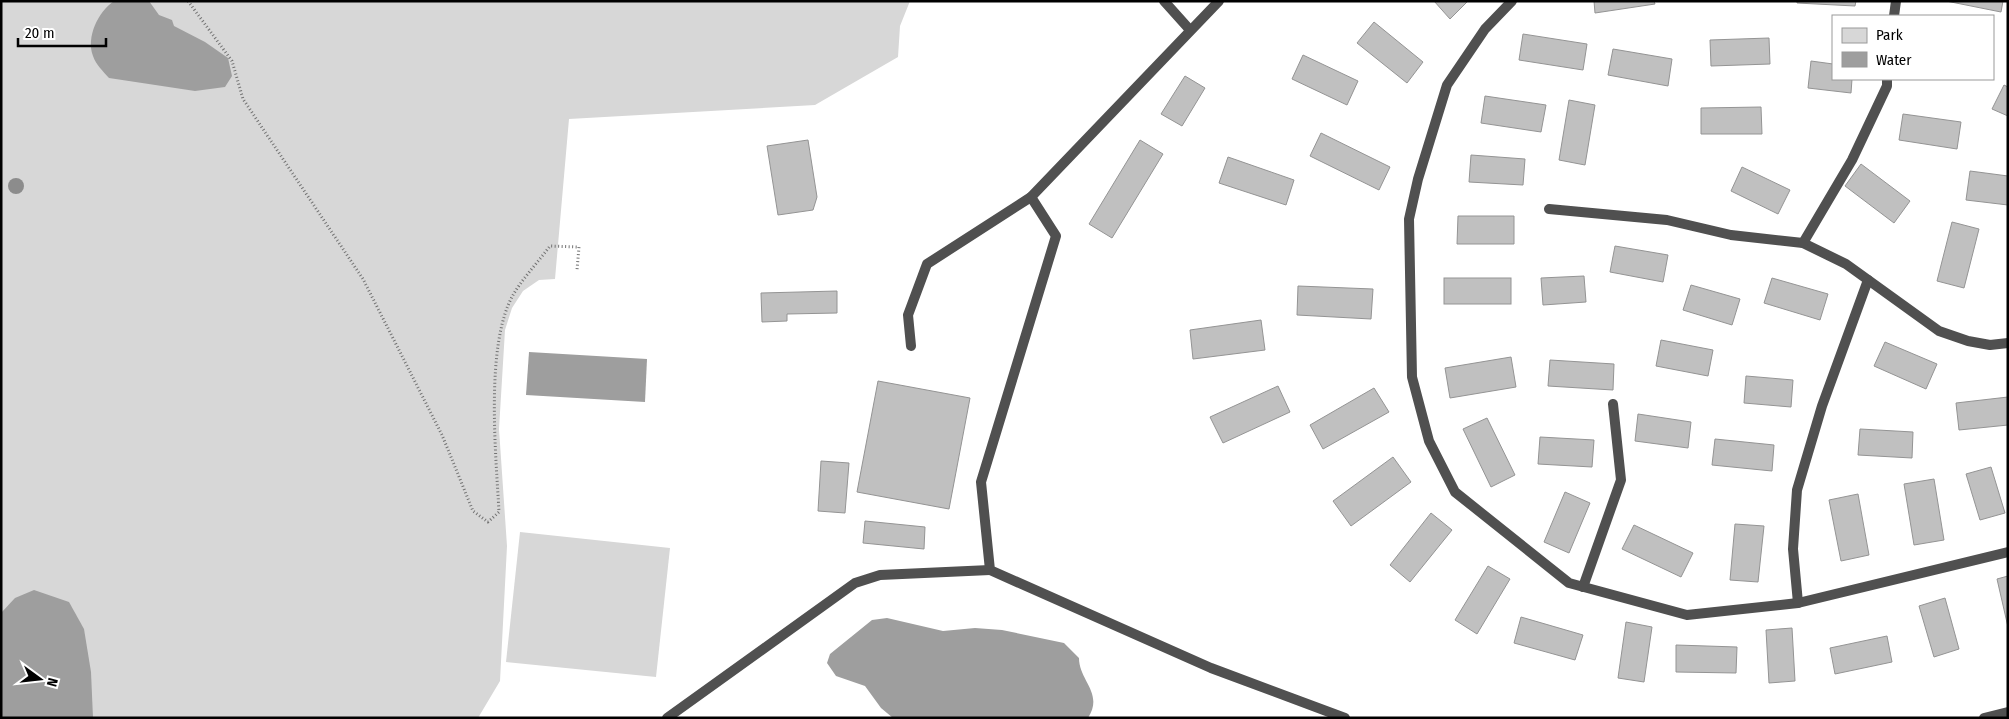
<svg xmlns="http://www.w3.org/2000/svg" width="2009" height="719" viewBox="0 0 2009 719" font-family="'Fira Sans Condensed',sans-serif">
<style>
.green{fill:#d7d7d7}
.water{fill:#9e9e9e}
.building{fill:#c0c0c0;stroke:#949494}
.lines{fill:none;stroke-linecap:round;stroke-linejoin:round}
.path{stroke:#727272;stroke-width:3;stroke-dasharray:1 2.5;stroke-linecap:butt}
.lane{stroke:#505050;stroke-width:10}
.tree{fill:#8c8c8c}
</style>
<rect width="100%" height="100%" fill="#fff"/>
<!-- green -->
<g class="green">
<polygon points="1,1 910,1 900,26 898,57 815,105 569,119 555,279 539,280 523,291 512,308 505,330 499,429 507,546 500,681 478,718 1,718"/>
<polygon points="520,532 670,548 656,677 506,662"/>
</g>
<!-- water -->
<g class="water">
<path d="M114 1H149L159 15 172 20 174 26 205 42 228 58 232 76 225 87 195 91 109 78C103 71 96 65 93 56 86 37 98 12 114 1Z"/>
<polygon points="529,352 647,359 645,402 526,395"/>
<polygon points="34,590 69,602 84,629 91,672 93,718 1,718 1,613 15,598"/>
<path d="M887 618 943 631 975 628 1002 630 1064 643 1079 658C1079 681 1104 693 1088 718H893L881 708 865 686 836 676 827 663 830 654 872 620Z"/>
</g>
<!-- building -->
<g class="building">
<polygon points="1434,1 1468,1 1450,19"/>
<polygon points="1594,1 1654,1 1655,4 1595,13"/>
<polygon points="1797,1 1856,1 1855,6 1797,3"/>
<polygon points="1946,1 2003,1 2001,12"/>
<polygon points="1374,22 1423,62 1407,83 1357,43"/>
<polygon points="1523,34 1587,44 1583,70 1519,60"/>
<polygon points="1769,38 1770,64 1711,66 1710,40"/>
<polygon points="1613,49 1672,59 1668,86 1608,75"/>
<polygon points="1303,55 1358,81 1347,105 1292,79"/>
<polygon points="1811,61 1833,64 1833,79 1852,79 1851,93 1808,88"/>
<polygon points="1185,76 1205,88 1182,126 1161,114"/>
<polygon points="2004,85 2008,87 2008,116 1992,109"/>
<polygon points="1485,96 1546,105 1541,132 1481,123"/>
<polygon points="1569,100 1595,105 1585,165 1559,160"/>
<polygon points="1761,107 1762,134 1701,134 1701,108"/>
<polygon points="1903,114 1961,122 1957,149 1899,140"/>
<polygon points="1321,133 1390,167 1379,190 1310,156"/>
<polygon points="808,140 817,197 813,210 778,215 767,146"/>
<polygon points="1140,140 1163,154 1112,238 1089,224"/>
<polygon points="1471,155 1525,159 1523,185 1469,182"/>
<polygon points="1228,157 1294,180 1286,205 1219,183"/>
<polygon points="1861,164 1910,201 1894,223 1845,186"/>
<polygon points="1742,167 1790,190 1778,214 1731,191"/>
<polygon points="1970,171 2008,176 2008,205 1966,200"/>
<polygon points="1458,216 1514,216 1514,244 1457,244"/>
<polygon points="1952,222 1979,229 1964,288 1937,281"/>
<polygon points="1615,246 1668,255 1663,282 1610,272"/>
<polygon points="1584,276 1586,302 1543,305 1541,278"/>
<rect x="1444" y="278" width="67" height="26"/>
<polygon points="1772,278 1828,294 1820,320 1764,303"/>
<polygon points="1691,285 1740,299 1732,325 1683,310"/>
<polygon points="1298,286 1373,289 1371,319 1297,315"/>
<polygon points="837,291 837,313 787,314 787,321 762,322 761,293"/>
<polygon points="1261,320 1265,350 1193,359 1190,330"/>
<polygon points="1661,340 1713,350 1708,376 1656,366"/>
<polygon points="1885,342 1937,364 1926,389 1874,366"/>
<polygon points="1511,357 1516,387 1450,398 1445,368"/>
<polygon points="1550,360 1614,364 1613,390 1548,386"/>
<polygon points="1746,376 1793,380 1791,407 1744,403"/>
<polygon points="878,381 970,398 949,509 857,492"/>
<polygon points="1278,386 1290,412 1223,443 1210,417"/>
<polygon points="1374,388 1389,412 1323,449 1310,425"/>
<polygon points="2008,397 2008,425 1959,430 1956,403"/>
<polygon points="1638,414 1691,422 1688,448 1635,441"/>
<polygon points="1487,418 1515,475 1491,487 1463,429"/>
<polygon points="1860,429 1913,432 1912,458 1858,455"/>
<polygon points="1540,437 1594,440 1592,467 1538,464"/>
<polygon points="1715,439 1774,445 1772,471 1712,465"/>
<polygon points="1393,457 1411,482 1351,526 1333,501"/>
<polygon points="821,461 849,463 845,513 818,511"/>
<polygon points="1991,467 2005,513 1980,520 1966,474"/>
<polygon points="1934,479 1944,540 1914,545 1904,484"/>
<polygon points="1565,492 1590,503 1569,553 1544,542"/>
<polygon points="1858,494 1869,555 1841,561 1829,500"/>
<polygon points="1431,513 1452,530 1410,582 1390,565"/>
<polygon points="865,521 925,527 924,549 863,543"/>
<polygon points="1735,524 1764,526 1758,582 1730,580"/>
<polygon points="1634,525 1693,553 1681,577 1622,549"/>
<polygon points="1488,566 1510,579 1477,634 1455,620"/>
<polygon points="2008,576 2008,627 1997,579"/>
<polygon points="1945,598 1959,649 1934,657 1919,606"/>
<polygon points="1521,617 1583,635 1575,660 1514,643"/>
<polygon points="1626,622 1652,627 1644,682 1618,678"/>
<polygon points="1792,628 1795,681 1769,683 1766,630"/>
<polygon points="1887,636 1892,662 1835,674 1830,648"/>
<polygon points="1676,645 1737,647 1736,673 1676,672"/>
</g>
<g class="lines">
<!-- path -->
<path class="path" d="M188 1 232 61 243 99 363 279 442 435 473 511 488 522 499 512C496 455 485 345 513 295 523 278 538 262 550 246L579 247 577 270"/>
<!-- lane -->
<g class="lane">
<polyline points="1164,1 1190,30"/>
<polyline points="1512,1 1485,29 1447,85 1418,179 1409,219 1412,377 1429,441 1455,492 1569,583 1687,615 1798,603 2008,552"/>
<polyline points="1894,16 1896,1"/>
<polyline points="1031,197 1056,236 981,482 990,570 1211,668 1345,718"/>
<polyline points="1549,209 1667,220 1731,235 1803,243 1846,264 1939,331 1968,341 1990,345 2008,343"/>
<polyline points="1803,243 1852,160 1887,86 1887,79"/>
<polyline points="911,346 908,315 927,264 1031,197 1219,1"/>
<polyline points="1583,587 1621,480 1613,404"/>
<polyline points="1798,603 1793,549 1797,490 1822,406 1868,280"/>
<polyline points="667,718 855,583 880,575 990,570"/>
<polyline points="1984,718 2008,712"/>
</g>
</g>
<!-- trees -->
<circle class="tree" cx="16" cy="186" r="8"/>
<!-- border -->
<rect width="2009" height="719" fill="none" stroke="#000000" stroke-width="5"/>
<!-- legend -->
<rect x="1832" y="15" width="162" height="65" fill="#ffffff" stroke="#999999"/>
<rect x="1842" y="28" width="25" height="15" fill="#d7d7d7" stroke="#999999"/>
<text x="1876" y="40" font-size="15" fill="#000000">Park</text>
<rect x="1842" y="52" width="25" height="15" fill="#9e9e9e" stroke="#999999"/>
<text x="1876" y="65" font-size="15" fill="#000000">Water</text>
<!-- north arrow -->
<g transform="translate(40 679) rotate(105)" stroke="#ffffff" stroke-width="4" paint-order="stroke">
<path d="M0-4L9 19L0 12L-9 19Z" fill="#000000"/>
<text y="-8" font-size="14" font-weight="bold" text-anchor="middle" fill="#000000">N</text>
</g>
<!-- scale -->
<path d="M18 38v8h88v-8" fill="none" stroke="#000000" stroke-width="2.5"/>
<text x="25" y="38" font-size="15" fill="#000000" stroke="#ffffff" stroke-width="4" paint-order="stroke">20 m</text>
</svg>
